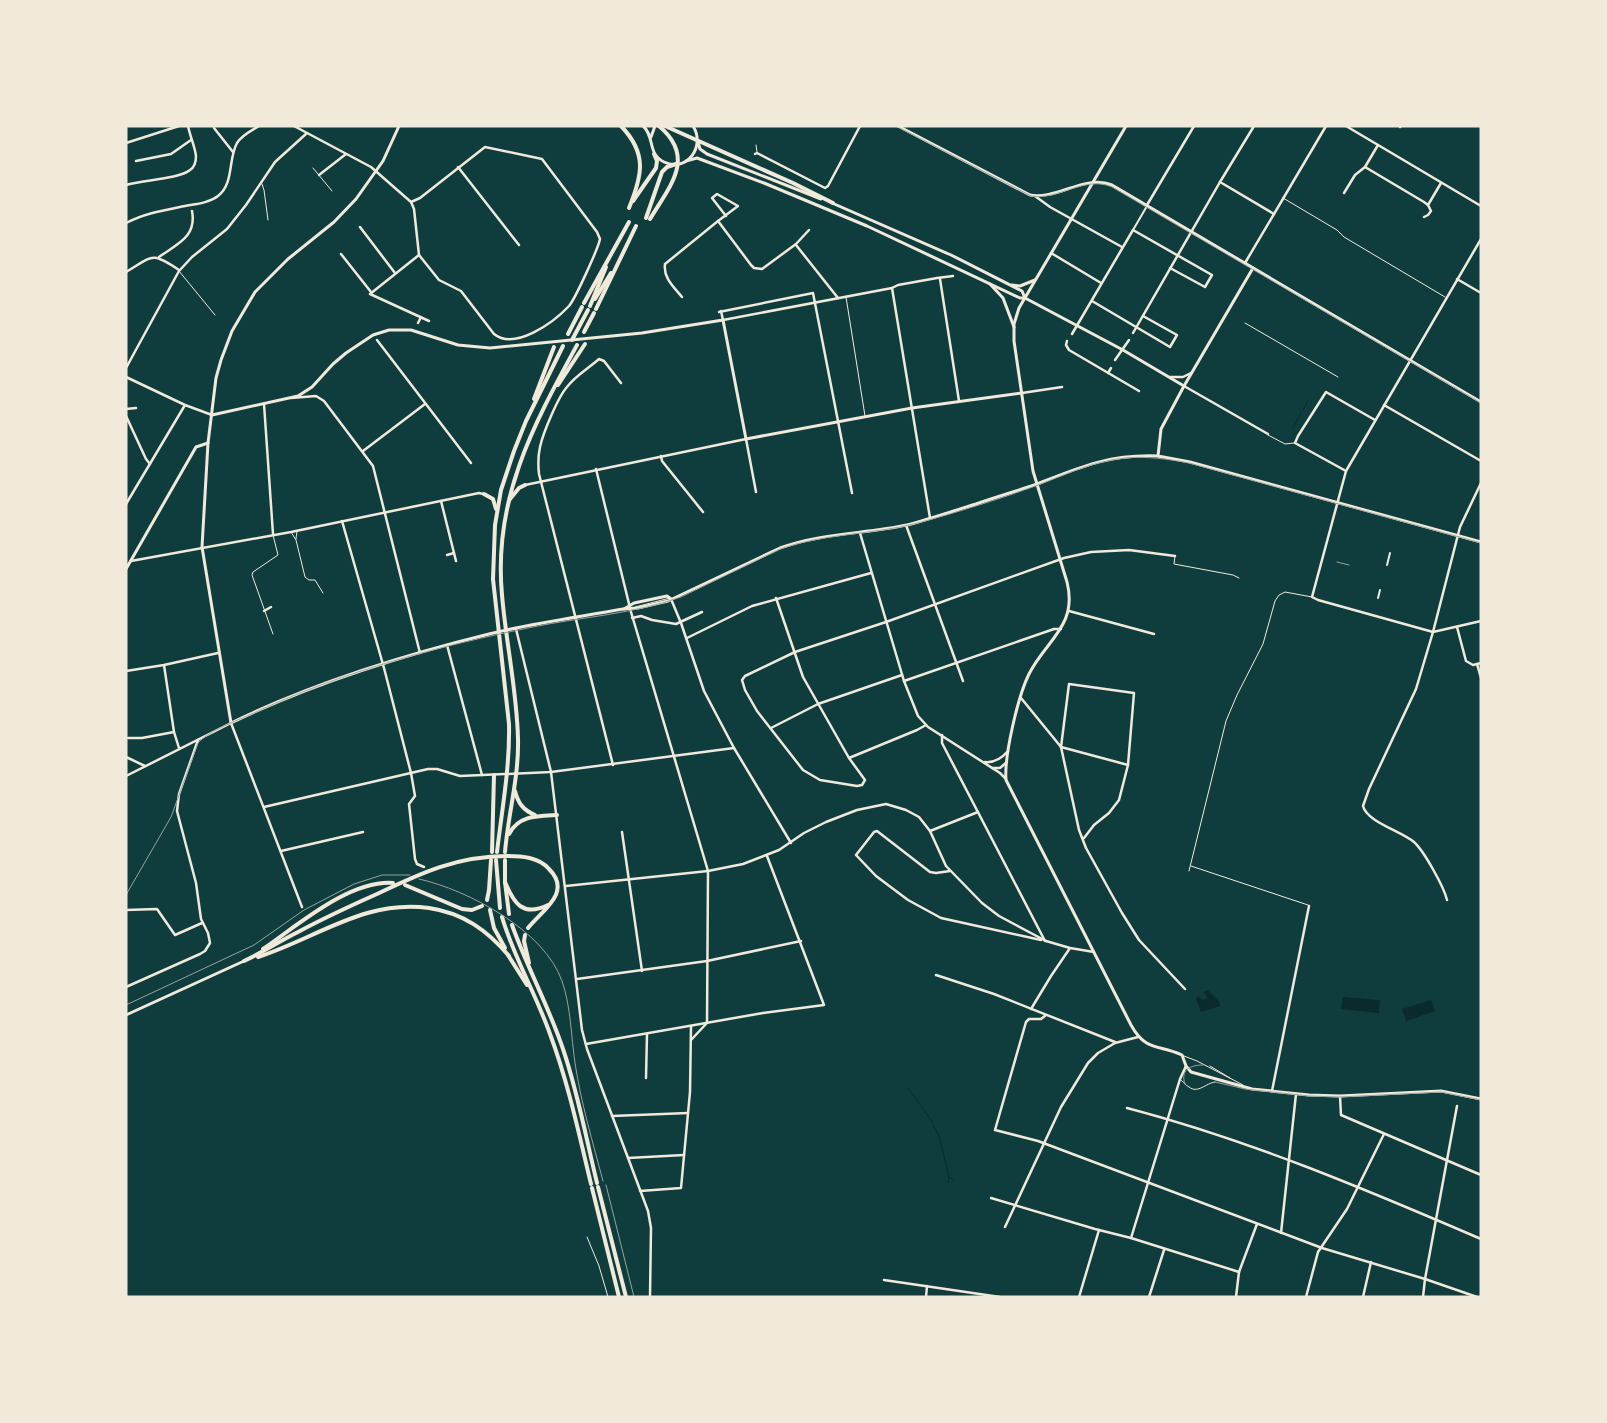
<svg xmlns="http://www.w3.org/2000/svg" width="1607" height="1423" viewBox="0 0 1607 1423" font-family="Commissioner,sans-serif">
<style>
.water{fill:#0a2a2b}
.lines{fill:none;stroke-linecap:round;stroke-linejoin:round}
.stream{stroke:#0a2a2b;stroke-width:1}
.service{stroke:#f1e9da;stroke-width:1}
.pedestrian{stroke:#f1e9da;stroke-width:2}
.minor{stroke:#f1e9da;stroke-width:2.5}
.tertiary{stroke:#f1e9da;stroke-width:3}
.secondary{stroke:#f1e9da;stroke-width:3}
.trunk{stroke:#f1e9da;stroke-width:4}
.tram{stroke:#97a49c;stroke-width:1}
.rail{stroke:#97a49c;stroke-width:1}
</style>
<rect width="100%" height="100%" fill="#0f3d3e"/>
<!-- water -->
<g class="water">
<polygon points="1208,990 1219,1001 1220,1006 1201,1012 1196,999 1198,996 1203,1000 1206,999 1207,997 1203,992"/>
<polygon points="1343,997 1380,1000 1379,1013 1341,1009"/>
<polygon points="1431,1000 1435,1011 1406,1021 1402,1009"/>
</g>
<g class="lines">
<!-- stream -->
<g class="stream">
<polyline points="1303,410 1308,401"/>
<polyline points="1293,428 1301,413"/>
<polyline points="908,1088 933,1123"/>
<polyline points="933,1125 939,1136 949,1177 954,1180"/>
<polyline points="948,1183 949,1177"/>
</g>
<!-- service -->
<g class="service">
<polyline points="756,145 757,152"/>
<polyline points="313,168 332,191"/>
<polyline points="262,184 264,190 268,220"/>
<polyline points="1283,198 1337,230 1344,237 1445,297"/>
<polyline points="179,271 215,315"/>
<polyline points="846,297 865,416"/>
<polyline points="1245,323 1338,377"/>
<polyline points="1268,435 1285,444 1294,443"/>
<polyline points="291,532 296,540 305,577 309,580 315,580 323,593"/>
<polyline points="296,539 297,531"/>
<polyline points="1175,556 1174,564 1233,575 1239,578"/>
<polyline points="635,607 670,598"/>
<polyline points="273,634 252,575 253,572 278,555 273,535"/>
<polyline points="1191,866 1308,905"/>
<polyline points="1189,871 1226,721 1237,695 1263,644 1275,601 1279,595 1285,592 1312,597"/>
<polyline points="1184,1056 1197,1061 1243,1085"/>
<polyline points="1210,1066 1230,1078"/>
<path d="M1180 1079C1183 1081 1185 1085 1189 1087 1198 1094 1206 1083 1215 1082"/>
<polyline points="587,1237 599,1266 608,1297"/>
</g>
<!-- pedestrian -->
<g class="pedestrian">
<polyline points="1133,230 1147,206"/>
<polyline points="1387,565 1390,553"/>
<polyline points="1378,598 1380,590"/>
</g>
<!-- minor -->
<g class="minor">
<path d="M294 126 371 167 411 202 414 209 419 255 439 280 461 291 494 334C515 351 554 322 569 306 575 299 598 249 600 239L597 232 542 159 485 147 420 198 411 202"/>
<polyline points="1346,126 1481,206"/>
<polyline points="1400,127 1401,126"/>
<polyline points="214,128 233,152"/>
<polyline points="126,143 179,126"/>
<polyline points="1378,145 1365,167 1424,202 1428,205 1441,183"/>
<polyline points="755,154 757,153 825,188 828,186 860,126"/>
<polyline points="136,161 171,154 191,140"/>
<polyline points="458,167 519,245"/>
<polyline points="319,175 346,154"/>
<polyline points="1220,182 1274,214"/>
<path d="M126 185C142 180 179 179 190 170 195 167 196 162 196 156 195 147 190 136 188 126"/>
<polyline points="1344,193 1355,175 1365,167"/>
<polyline points="1035,196 1050,207 1122,247"/>
<polyline points="1147,205 1194,126"/>
<polyline points="1424,217 1428,215 1431,211 1428,205"/>
<polyline points="718,221 738,206 717,194 712,198 726,216"/>
<path d="M126 223C145 213 165 210 185 206 196 204 209 203 218 196 234 184 228 159 237 143 242 135 251 131 259 126"/>
<polyline points="360,227 395,273"/>
<polyline points="1481,239 1346,471 1312,597 1318,600 1433,632 1481,621"/>
<polyline points="796,245 838,298"/>
<polyline points="1051,253 1101,283"/>
<polyline points="341,254 371,292"/>
<polyline points="419,255 370,294 429,321"/>
<path d="M159 257C177 244 197 237 192 211"/>
<polyline points="1245,263 1326,126"/>
<path d="M126 272C153 256 151 251 179 270"/>
<polyline points="940,279 959,401"/>
<polyline points="1457,279 1481,293"/>
<polyline points="892,288 930,518"/>
<path d="M682 297C674 287 663 278 665 264L718 221 751 265 754 268 762 269 796 244 809 230"/>
<polyline points="1092,301 1170,347 1177,335 1143,316"/>
<polyline points="721,311 723,320 892,288 898,285 937,278 953,276"/>
<polyline points="719,312 813,293 852,493"/>
<polyline points="418,323 421,317"/>
<polyline points="1133,333 1220,182 1254,126"/>
<polyline points="1072,334 1133,230 1212,275 1205,287 1170,268"/>
<polyline points="377,340 471,463"/>
<polyline points="1067,341 1066,345 1069,350 1139,391"/>
<polyline points="1115,360 1129,340"/>
<polyline points="126,368 179,271 192,257 227,229 246,205 275,162 307,133"/>
<polyline points="1108,373 1111,368"/>
<polyline points="126,377 185,405 212,415"/>
<polyline points="1170,377 1183,377 1191,373"/>
<polyline points="1184,386 1268,434"/>
<polyline points="1022,393 1062,387"/>
<polyline points="291,398 316,396 324,401 373,466 420,653"/>
<polyline points="264,404 273,534"/>
<polyline points="1384,405 1481,461"/>
<polyline points="126,409 136,408"/>
<polyline points="126,416 146,459 150,464"/>
<polyline points="363,451 425,404"/>
<polyline points="661,456 662,461 703,512"/>
<polyline points="596,469 631,612 708,871 707,1023"/>
<polyline points="1346,471 1295,443 1298,436 1326,392 1375,420"/>
<polyline points="525,485 746,439 756,492"/>
<polyline points="441,501 456,561"/>
<polyline points="126,504 185,405"/>
<polyline points="342,521 384,668 411,773 415,796 409,804 415,859 417,864 424,867"/>
<polyline points="906,525 963,681"/>
<polyline points="860,533 904,681 918,716 928,727 1000,773 1006,779"/>
<polyline points="447,555 454,553"/>
<polyline points="131,561 291,532 479,493 483,494"/>
<polyline points="776,598 803,677 849,758 865,780 862,785 857,786 820,780 803,770 757,711 745,690 742,680 745,676 795,652 886,622 1064,558 1091,552 1129,550 1175,556"/>
<polyline points="671,599 681,623 704,691 734,748 791,843"/>
<polyline points="264,611 271,607"/>
<polyline points="1069,611 1154,634"/>
<polyline points="632,618 641,616 652,620 676,624 702,612"/>
<polyline points="1457,627 1466,661 1473,665 1481,663"/>
<polyline points="516,629 551,772 582,1030 587,1049 648,1211 651,1228 650,1297"/>
<polyline points="687,638 752,606 871,573"/>
<polyline points="447,645 482,775"/>
<polyline points="1477,664 1481,678"/>
<polyline points="164,665 174,732 179,748"/>
<polyline points="126,671 164,665 218,653"/>
<polyline points="904,681 1054,629 1061,629"/>
<polyline points="1021,698 1061,747 1079,830 1086,848 1122,913 1139,940 1185,989"/>
<polyline points="771,728 818,704 902,675"/>
<polyline points="942,735 942,743 1045,941"/>
<polyline points="128,738 142,738 174,732"/>
<polyline points="1061,747 1069,684 1134,693 1128,765 1119,800 1109,813 1094,825 1084,838"/>
<polyline points="1061,747 1128,765"/>
<polyline points="126,757 145,766"/>
<polyline points="849,758 917,730 926,725"/>
<path d="M985 762C994 763 1002 758 1008 751"/>
<path d="M613 765 539 474C538 465 538 456 540 447 543 433 558 397 567 387 575 376 589 368 599 359L604 361 621 383"/>
<polyline points="992,768 1000,768 1007,762"/>
<polyline points="126,776 231,723 302,907"/>
<polyline points="264,807 428,769 437,769 460,776 551,772 734,748"/>
<polyline points="930,831 978,812"/>
<polyline points="622,832 642,971"/>
<polyline points="281,851 363,832"/>
<polyline points="950,871 936,873 930,872 877,831 874,832 856,855 876,876 908,900 941,918 1041,940"/>
<polyline points="566,886 708,871 743,864 779,850 804,833 826,822 857,810 886,804 906,810 919,817 930,831 946,866 982,903 999,916 1046,941"/>
<path d="M1447 900C1444 887 1424 851 1414 842 1401 831 1367 822 1363 806L1369 789 1416 689 1433 632 1460 527 1481 483"/>
<polyline points="126,910 157,909 175,935 202,923"/>
<polyline points="1046,941 1070,948 1094,952"/>
<polyline points="936,975 994,994 1115,1042"/>
<polyline points="577,979 707,961 801,941"/>
<polyline points="126,987 200,954 205,951 210,943 208,933 201,919 196,883 177,811 179,794 198,740"/>
<polyline points="1031,1009 1051,976 1070,948"/>
<polyline points="1046,1015 1041,1019 1029,1019 1026,1022 995,1130 1038,1141 1322,1248 1425,1279 1477,1297"/>
<polyline points="691,1040 706,1024"/>
<polyline points="586,1044 763,1013 824,1005 767,856"/>
<polyline points="646,1078 647,1034"/>
<polyline points="1272,1091 1309,906"/>
<polyline points="1340,1096 1341,1115 1481,1175"/>
<path d="M1127 1108C1249 1140 1365 1189 1481 1239"/>
<polyline points="612,1116 688,1113"/>
<polyline points="628,1158 684,1155"/>
<polyline points="640,1191 681,1188 690,1092 691,1026"/>
<polyline points="991,1198 1095,1229 1131,1238 1239,1272"/>
<polyline points="1005,1227 1061,1107 1088,1063 1098,1053 1115,1043 1138,1037"/>
<polyline points="1281,1233 1296,1094"/>
<polyline points="1131,1238 1180,1079 1186,1066"/>
<polyline points="884,1280 1000,1297"/>
<polyline points="926,1297 927,1286"/>
<polyline points="1079,1297 1099,1230"/>
<polyline points="1149,1297 1164,1250"/>
<polyline points="1236,1297 1239,1272 1257,1224"/>
<polyline points="1306,1297 1318,1252 1347,1209 1384,1134"/>
<polyline points="1363,1297 1371,1262"/>
<polyline points="1423,1297 1425,1279 1457,1106"/>
</g>
<!-- tertiary -->
<g class="tertiary">
<path d="M399 126 383 161 356 199 334 222 288 259 255 292 232 331 221 360 216 378 208 443 202 547 231 723C313 683 400 656 489 634 533 623 579 617 623 609L638 608 668 601 780 548C821 533 864 534 907 525 930 519 953 511 976 504 996 497 1017 491 1037 484 1080 467 1110 454 1158 456"/>
<path d="M898 126 1030 195C1057 200 1085 174 1112 185L1481 402"/>
<path d="M1126 126 1019 308 1014 324V341L1033 471 1067 582C1078 626 1046 640 1029 674 1018 696 1004 756 1006 780L1131 1025C1146 1052 1158 1044 1182 1055L1186 1066 1191 1072 1252 1089 1309 1095 1340 1096 1441 1091 1481 1099"/>
<polyline points="1184,386 1253,268"/>
<polyline points="212,415 298,396 312,387 333,364 346,353 373,335 389,330 411,330 458,345 490,348 642,333 723,320 746,439 912,408 1022,393"/>
<polyline points="126,569 196,447 208,443"/>
<polyline points="624,609 634,603 667,596 671,599"/>
</g>
<!-- secondary -->
<g class="secondary">
<path d="M643 126C655 136 647 154 664 162 687 173 706 146 693 126"/>
<polyline points="651,137 655,126"/>
<polyline points="698,142 700,149 707,154 821,199"/>
<polyline points="686,161 697,158 764,183 867,226 1020,298 1025,298 1123,350 1184,386 1161,429 1158,456 1190,462 1481,542"/>
<polyline points="832,203 951,255 1022,291 1025,298"/>
<polyline points="990,284 1003,298 1014,327"/>
<polyline points="1012,285 1020,286 1035,280"/>
<polyline points="126,1015 244,961"/>
</g>
<!-- trunk -->
<g class="trunk">
<path d="M621 126C648 154 642 176 629 208"/>
<polyline points="665,126 793,183 833,203"/>
<polyline points="633,201 656,168 657,161 654,154"/>
<polyline points="646,218 662,172 667,167 676,164"/>
<path d="M650 219C669 187 697 158 659 126"/>
<polyline points="595,299 611,273"/>
<polyline points="584,303 629,222"/>
<polyline points="590,306 606,267"/>
<polyline points="596,309 636,226"/>
<polyline points="584,332 594,313"/>
<polyline points="568,334 582,307"/>
<polyline points="572,340 588,310"/>
<polyline points="558,385 585,344"/>
<polyline points="534,399 554,347"/>
<polyline points="484,494 493,499 496,509"/>
<polyline points="510,499 519,488 525,485"/>
<path d="M515 791C518 803 523 810 535 815"/>
<path d="M509 834C519 815 538 816 557 815"/>
<polyline points="492,852 494,775"/>
<path d="M497 852C502 809 510 767 509 724L493 579 495 525 501 490 514 451 526 421 563 346"/>
<path d="M505 852C508 815 519 777 518 739 517 691 506 643 502 595 493 499 533 426 577 345"/>
<polyline points="496,860 500,908"/>
<polyline points="505,860 505,882 509,914"/>
<path d="M505 882C514 904 523 917 548 905"/>
<polyline points="405,885 462,909 472,910 482,906"/>
<polyline points="487,900 489,890 491,860"/>
<polyline points="490,910 494,928 505,948"/>
<path d="M502 917C514 958 536 994 550 1034 568 1082 579 1134 591 1184"/>
<path d="M512 925C527 967 549 1007 563 1049 578 1093 586 1138 597 1183"/>
<polyline points="525,935 524,941 529,963"/>
<path d="M263 949C297 926 349 880 393 883"/>
<polyline points="508,955 527,985"/>
<path d="M258 957C317 938 365 899 429 908 463 913 487 930 509 956"/>
<path d="M244 961C263 952 280 941 298 932 324 918 350 906 377 894 421 873 457 856 507 856 521 856 539 857 549 869 573 893 541 911 528 928"/>
<polyline points="598,1187 626,1297"/>
<polyline points="592,1188 619,1297"/>
</g>
<!-- tram -->
<g class="tram">
<path d="M896 126 1031 196C1058 201 1085 175 1112 187L1481 403"/>
<path d="M419 879C468 890 544 930 562 981 571 1007 571 1036 575 1063 581 1103 593 1143 603 1181"/>
<path d="M126 895 171 817 198 743C209 730 242 719 258 711 345 671 439 646 533 627 581 617 634 614 681 597L780 549C825 533 872 535 918 523 958 512 1000 499 1038 485 1067 474 1094 461 1125 458 1147 456 1168 459 1189 463L1481 543"/>
<polyline points="126,1005 254,945 304,910 354,884 382,875 410,875"/>
<polyline points="1215,1082 1245,1089 1309,1096 1340,1097 1441,1092 1481,1100"/>
<path d="M1185 1084C1180 1070 1190 1065 1203 1065"/>
<polyline points="606,1185 634,1297"/>
</g>
<!-- rail -->
<polyline class="rail" points="1337,562 1349,565"/>
</g>
<!-- border -->
<rect width="1607" height="1423" fill="none" stroke="#f1e9da" stroke-width="255"/>
</svg>
